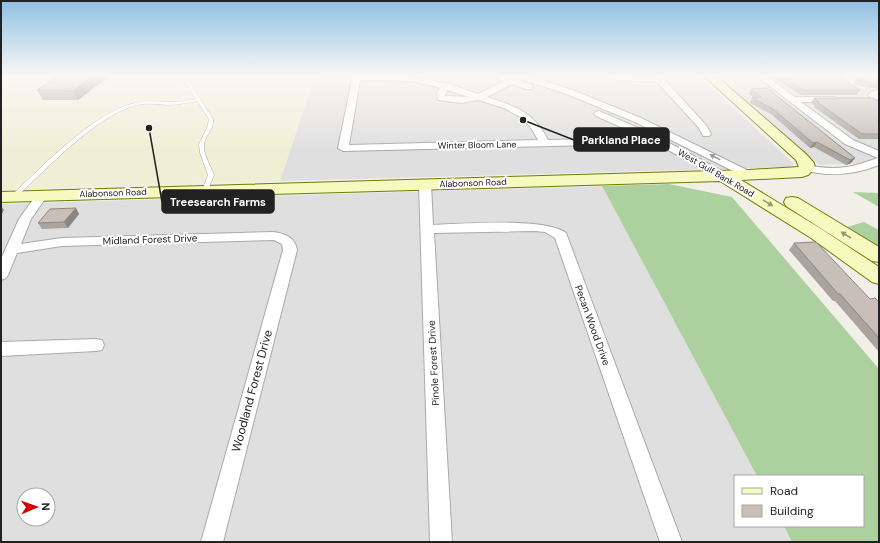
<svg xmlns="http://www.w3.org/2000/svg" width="880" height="543" viewBox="0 0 880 543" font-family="'DM Sans',sans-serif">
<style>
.residential{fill:#e0dfdf;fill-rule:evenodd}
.farmland{fill:#eef0d5}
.forest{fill:#add19e}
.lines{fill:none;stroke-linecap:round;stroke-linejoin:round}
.lane-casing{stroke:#a9a9a9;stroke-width:1}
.street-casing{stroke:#a9a9a9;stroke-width:2}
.secondary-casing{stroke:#707d05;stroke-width:2}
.lane{fill:#fff;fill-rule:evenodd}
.street{fill:#fff;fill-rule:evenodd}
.secondary{fill:#f7fabf;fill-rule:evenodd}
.wall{fill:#aba49e}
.shaded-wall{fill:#8b8681}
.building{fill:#c7bfb8;stroke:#8b8681}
.oneway{fill:#9c9c9c}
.oneway2{fill:#979978}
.labels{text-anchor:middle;stroke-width:4;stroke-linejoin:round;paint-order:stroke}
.far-street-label{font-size:9px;fill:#222;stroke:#fff}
.street-label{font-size:10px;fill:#222;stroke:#fff}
.near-street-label{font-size:12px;fill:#222;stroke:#fff}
.leader{fill:none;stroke:#222;stroke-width:1.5}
.callout-dot{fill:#222;stroke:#fff;stroke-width:1.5}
.callout{fill:#222;stroke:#222;stroke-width:1.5}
.callout-label{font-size:11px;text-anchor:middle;font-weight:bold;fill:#fff}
</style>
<rect width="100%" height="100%" fill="#f2efe9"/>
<!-- residential -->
<g class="residential">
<polygon points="315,75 698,75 794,164 789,167 280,181"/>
<polygon points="715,75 879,75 879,163 819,165"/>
<path d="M602 186 757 476H735V526H784L792 542H1V204ZM24 495H48V519H24Z"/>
</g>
<!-- farmland -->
<polygon class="farmland" points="1,75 315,75 280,181 1,190"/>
<!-- forest -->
<g class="forest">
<polygon points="669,184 732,197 879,369 879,542 792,542 784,526 863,526 863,476 757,476 602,186"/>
<polygon points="853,192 879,193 879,207"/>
<polygon points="864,222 879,230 879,248 847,227"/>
</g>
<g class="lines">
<defs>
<path id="lane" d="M181 75H185L213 119C214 128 208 133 205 140 201 152 210 164 214 175L207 192 205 193 202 191 208 175 200 153 199 144 207 128 209 119 197 101C187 103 177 105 167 105 157 104 147 103 137 105 96 115 47 169 16 197H12V195C43 166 94 112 135 103 147 100 157 102 169 102 178 102 187 101 196 99Z"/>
<g id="street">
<path d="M353 75 408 76 449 84 478 94 504 81 491 75H504L510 78 515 75H528L575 91 641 118 753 173 755 175 753 177H745L635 122 569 95 519 78 517 80 532 85 533 87 532 89H526L512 84 487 97C515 106 534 112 548 140L596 139 611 135 616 138 615 140 596 145 343 151 338 148ZM360 80C388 80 413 79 440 88L437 92 438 100 461 103 478 100 504 108 524 119 533 131 538 140 349 145ZM447 90 469 97 445 96Z"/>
<polygon points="594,75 653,77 651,75 660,75 706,125 711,134 709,136 703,136 699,128 657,82 614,80"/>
<path d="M755 75H765L795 97H835L836 99 835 101 832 102H801L853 140 879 151V165C854 175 829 177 803 170L802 168 807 165C825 169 843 169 860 164 866 162 872 160 878 158L845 144Z"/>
<polygon points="879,90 879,103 868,95 871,92"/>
<polygon points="599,111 652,134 726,173 728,175 726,177 718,177 646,138 596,116 594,114 596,112"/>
<path d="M425 181 429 182 431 184 433 225C461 224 546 217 566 233L682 542H660L555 238 545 232 535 231 434 233 452 542H430L419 184 421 182Z"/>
<path d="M41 192 45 194 47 196 31 219 21 244 62 238 274 232C285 234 295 237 297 250L223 542H201L283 250 282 244 274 240 62 246 17 253 8 275 6 278 1 280V259L19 219 37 194Z"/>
<polygon points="96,339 102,340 104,345 102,350 96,351 1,356 1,342"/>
</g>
<g id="secondary">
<polygon points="703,75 715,75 806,154 814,163 815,168 808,175 802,177 741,180 823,230 879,267 879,284 872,282 811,238 720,181 1,202 1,192 749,170 799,167 796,160"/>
<polygon points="792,197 798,198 879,247 879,262 872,261 786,206 784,202 786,198"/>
</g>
</defs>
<!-- lane casing -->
<use href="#lane" class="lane-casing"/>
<!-- street casing -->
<use href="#street" class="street-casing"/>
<!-- secondary casing -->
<use href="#secondary" class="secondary-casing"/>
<!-- lane -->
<use href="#lane" class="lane"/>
<!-- street -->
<use href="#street" class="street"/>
<!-- secondary -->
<use href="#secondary" class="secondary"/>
</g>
<!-- wall -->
<g class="wall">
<polygon points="60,75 111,75 78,100 43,100 37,90"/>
<polygon points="773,75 836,75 860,90 857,95 801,95 773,77"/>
<polygon points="858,75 879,75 879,89 855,85 855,80"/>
<polygon points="751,89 855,158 851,163 846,165 814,147 810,148 771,114 750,103 752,98 754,98 749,94"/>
<polygon points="814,98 879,101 879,139 859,139 814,107 815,106 811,103"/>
<polygon points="76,208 79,214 68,228 42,229 38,223"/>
<polygon points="794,243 870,299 879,302 879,352 835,301 833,301 789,250"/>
</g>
<!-- shaded-wall -->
<g class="shaded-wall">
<polygon points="94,75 111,75 78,100 73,91"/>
<polygon points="817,142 814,147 810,148 813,143"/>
<polygon points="855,158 851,163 846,165 850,160"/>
<polygon points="1,206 4,210 1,216"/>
<polygon points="76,208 79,214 68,228 64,222"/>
</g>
<!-- building -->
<g class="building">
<polygon points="60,75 94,75 73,91 37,90"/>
<polygon points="780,75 836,75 860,90 803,90"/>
<polygon points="858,75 879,75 879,84 857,80"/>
<polygon points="767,88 855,158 850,160 817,142 813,143 773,109 752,98 761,97 751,89"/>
<polygon points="814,98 873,98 879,101 879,134 862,134 817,102 819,102"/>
<polygon points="76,208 64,222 38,223 50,209"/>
<polygon points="816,242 870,299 875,298 879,302 879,338 840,294 838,294 794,243"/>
</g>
<!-- one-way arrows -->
<defs><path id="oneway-solid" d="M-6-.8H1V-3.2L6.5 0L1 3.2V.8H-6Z"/></defs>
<use class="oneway" href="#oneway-solid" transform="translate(715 157) rotate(-153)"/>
<g class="oneway2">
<use href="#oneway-solid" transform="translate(768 203) rotate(31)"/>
<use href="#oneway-solid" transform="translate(846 235) rotate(-148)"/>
</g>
<!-- sky -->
<linearGradient id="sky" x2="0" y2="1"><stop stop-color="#8fc0e4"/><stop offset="0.5" stop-color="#f9f8f5"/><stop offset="1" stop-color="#f9f8f5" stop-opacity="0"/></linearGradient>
<rect width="880" height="151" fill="url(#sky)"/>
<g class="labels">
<!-- far-street labels -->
<g class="far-street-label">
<text transform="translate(477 145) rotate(-1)" y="3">Winter Bloom Lane</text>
<text transform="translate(716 173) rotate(30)" y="3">West Gulf Bank Road</text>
<text transform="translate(473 183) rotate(-2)" y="3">Alabonson Road</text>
<text transform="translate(113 193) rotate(-2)" y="3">Alabonson Road</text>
</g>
<!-- street labels -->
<g class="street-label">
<text transform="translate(150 239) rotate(-2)" y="4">Midland Forest Drive</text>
<text transform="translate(593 325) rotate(70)" y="4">Pecan Wood Drive</text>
<text transform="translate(433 363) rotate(-93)" y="4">Pinole Forest Drive</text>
</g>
<!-- near-street labels -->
<g class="near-street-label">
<text transform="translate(252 391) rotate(-75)" y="4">Woodland Forest Drive</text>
</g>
</g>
<!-- callouts -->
<path class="leader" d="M523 120L574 140M149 128L162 202"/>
<g class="callout-dot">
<circle cx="523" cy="120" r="4"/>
<circle cx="149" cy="128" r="4"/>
</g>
<g class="callout">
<rect x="574" y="128" width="95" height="23" rx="4"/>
<rect x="162" y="190" width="112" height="23" rx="4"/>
</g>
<g class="callout-label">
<text x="621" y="144">Parkland Place</text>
<text x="218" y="206">Treesearch Farms</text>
</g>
<!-- border -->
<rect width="880" height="543" fill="none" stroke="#222222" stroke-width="4"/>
<!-- legend -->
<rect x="734" y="475" width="130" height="52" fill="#ffffff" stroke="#a7a7a7"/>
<rect x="742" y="488" width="20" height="6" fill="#f7fabf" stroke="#a7a7a7"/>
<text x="770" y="495" font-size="12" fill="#222222">Road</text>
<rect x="742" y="505" width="20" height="12" fill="#c7bfb8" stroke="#a7a7a7"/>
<text x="770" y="515" font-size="12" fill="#222222">Building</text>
<!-- north arrow -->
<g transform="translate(36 507) rotate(88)"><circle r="19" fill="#ffffff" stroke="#a7a7a7"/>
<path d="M0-3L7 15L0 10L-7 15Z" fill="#d40000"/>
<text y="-6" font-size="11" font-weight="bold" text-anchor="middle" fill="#222222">N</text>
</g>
</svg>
